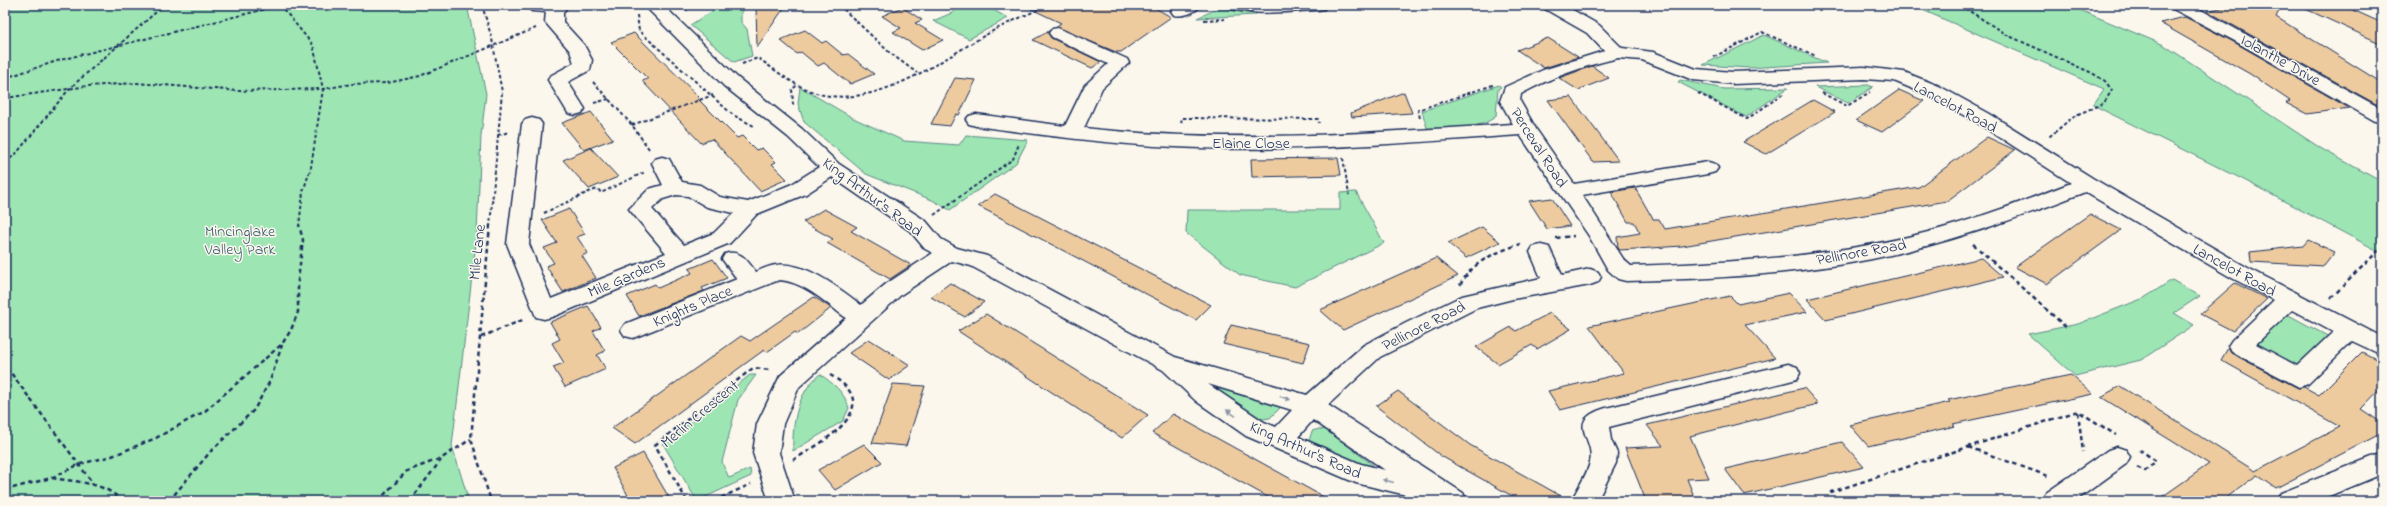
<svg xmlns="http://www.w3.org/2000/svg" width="2387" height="506" viewBox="0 0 2387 506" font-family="'Indie Flower',sans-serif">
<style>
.green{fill:#9de5b3;stroke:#5c8a88}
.building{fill:#edcb9f;stroke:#1b2f5e}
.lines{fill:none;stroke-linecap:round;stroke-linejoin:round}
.minor-casing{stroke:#1b2f5e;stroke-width:3}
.path-far1{stroke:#1b2f5e;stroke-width:2;stroke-dasharray:3.5 2.5;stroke-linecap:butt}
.path{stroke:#1b2f5e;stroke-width:2.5;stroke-dasharray:4.5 3.5;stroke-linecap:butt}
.minor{fill:#fbf7ec;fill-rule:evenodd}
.oneway{fill:#8b93a5}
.labels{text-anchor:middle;stroke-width:3;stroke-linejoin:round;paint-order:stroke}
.street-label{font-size:16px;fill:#1b2f5e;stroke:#fbf7ec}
.park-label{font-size:16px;fill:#3c5c73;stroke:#fbf7ec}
</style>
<rect width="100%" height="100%" fill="#fbf7ec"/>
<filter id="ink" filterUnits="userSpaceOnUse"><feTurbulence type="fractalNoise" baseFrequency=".025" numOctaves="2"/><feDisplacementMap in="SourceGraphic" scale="8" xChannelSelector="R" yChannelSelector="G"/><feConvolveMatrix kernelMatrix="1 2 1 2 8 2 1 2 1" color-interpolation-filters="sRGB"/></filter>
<g filter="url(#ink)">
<!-- green -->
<g class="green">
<polygon points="5,5 467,5 486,94 481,136 477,234 452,446 469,501 5,501"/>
<polygon points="706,5 747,5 741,13 741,22 747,29 752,56 734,62 690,25 713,11"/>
<polygon points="961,5 975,5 982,8 986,6 1008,18 969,39 933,21 954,12 952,9"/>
<polygon points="1911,5 2068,5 2164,45 2322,149 2382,182 2382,253 2242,179 2093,105 2104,89"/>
<polygon points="1223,6 1256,15 1197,18"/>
<polygon points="1764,35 1820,60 1827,63 1749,68 1703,65"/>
<polygon points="1680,80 1724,89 1788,88 1746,117 1678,82"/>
<path d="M1499 85 1501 87 1498 89 1496 116C1480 131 1448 127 1427 128L1422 111Z"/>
<polygon points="1868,85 1873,87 1848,103 1815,87"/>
<polygon points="800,87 853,118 904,141 959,145 966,135 1028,140 1016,163 950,210 932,200 866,174 804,122 798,104"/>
<polygon points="1356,192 1384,243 1295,287 1240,275 1186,233 1187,210 1340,210 1340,193"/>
<polygon points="2172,280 2200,296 2174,313 2194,325 2141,360 2075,376 2028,334 2078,324 2144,298"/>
<polygon points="2285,313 2333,339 2295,373 2246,347"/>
<path d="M820 374C833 384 844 391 849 408L843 421 793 451C792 423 797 393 820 374Z"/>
<polygon points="750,375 756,375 738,400 722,462 729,478 750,469 751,476 697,501 663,444"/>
<polygon points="1217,386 1280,403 1280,408 1270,418 1262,419 1214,389"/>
<polygon points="1319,429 1327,430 1373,465 1371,469 1308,444 1312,431"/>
</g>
<!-- building -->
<g class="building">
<polygon points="756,5 786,5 757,47"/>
<polygon points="1023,5 1150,5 1171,17 1121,52 1116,52 1055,27 1061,23"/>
<polygon points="2233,5 2282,5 2276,17 2382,83 2382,103 2376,104 2207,11"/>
<polygon points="2297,5 2342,5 2382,23 2382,44"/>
<polygon points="902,7 922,20 915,23 943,40 922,50 893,32 901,28 882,16"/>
<polygon points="2185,17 2232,41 2349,108 2307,114 2286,103 2290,101 2250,74 2160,23"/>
<polygon points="805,30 822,43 826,41 843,55 848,54 874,74 850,84 824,63 818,66 801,52 797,54 780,40"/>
<polygon points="1049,31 1048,33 1051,38 1101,62 1092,68 1033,40"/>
<polygon points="634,33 699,97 697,98 737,138 742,136 756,150 762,148 776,162 772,164 787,179 760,191 712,139 701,143 642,81 648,79 611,42"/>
<polygon points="1548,38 1578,57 1544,68 1517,50"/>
<polygon points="1592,66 1609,78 1578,90 1559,78"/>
<polygon points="955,78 976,80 959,115 956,114 950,126 931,124"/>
<polygon points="1899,90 1924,101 1882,132 1856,120"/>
<polygon points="1404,92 1412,113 1352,117 1351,113"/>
<polygon points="1571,97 1619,161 1593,162 1548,100"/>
<polygon points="1813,100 1835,112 1766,154 1743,142"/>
<polygon points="591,112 613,139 584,150 562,123"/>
<polygon points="1987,137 2015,150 1947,201 1682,246 1620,250 1618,248 1617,237 1640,233 1634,222 1628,222 1611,192 1635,188 1653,219 1659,219 1665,229 1919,187"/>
<polygon points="591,148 618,177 589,189 563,160"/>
<polygon points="1338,158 1341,175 1252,177 1251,159"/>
<polygon points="995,194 1211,305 1196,320 978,206"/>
<polygon points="1552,198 1570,226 1547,229 1529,201"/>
<polygon points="569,209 585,234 577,237 588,253 582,256 596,278 563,292 546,266 554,263 544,248 557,243 542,220"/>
<polygon points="824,209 857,227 851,231 911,265 890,279 827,243 833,239 803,222"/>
<polygon points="2090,214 2121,230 2047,284 2015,267"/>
<polygon points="1482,227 1500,242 1466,258 1448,243"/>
<polygon points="2308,240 2335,252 2324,266 2251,262 2250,252 2303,246"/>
<polygon points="1436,258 1458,276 1343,330 1320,310"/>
<polygon points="1981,258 2003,277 1826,320 1807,299"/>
<polygon points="713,259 727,278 702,288 704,291 639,316 627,296 655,284 658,288 692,273 689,269"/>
<polygon points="950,283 984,302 965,317 931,297"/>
<polygon points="2235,283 2267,299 2233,331 2200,314"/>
<polygon points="1789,293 1807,312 1745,325 1775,358 1560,410 1548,391 1624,373 1589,326 1730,296 1738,304"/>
<polygon points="814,297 831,308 798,334 795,332 767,352 764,350 635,444 612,428 741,336 750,341"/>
<polygon points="588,306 601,327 593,331 605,351 597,355 606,369 565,387 553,367 564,363 552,343 560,339 550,322"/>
<polygon points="1550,313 1571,329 1537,349 1532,345 1498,364 1476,347 1511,327 1516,331"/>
<polygon points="986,314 1148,415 1122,438 958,331"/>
<polygon points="1231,325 1310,343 1303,363 1223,344"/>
<polygon points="869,339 910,365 889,380 849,353"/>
<polygon points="2228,348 2231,353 2298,388 2304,387 2319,395 2362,352 2382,362 2382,387 2361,409 2382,423 2382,433 2276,488 2257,475 2222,501 2156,501 2209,464 2101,397 2120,386 2255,471 2340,427 2221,360"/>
<polygon points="2071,375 2093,394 1953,424 1955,426 1868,446 1850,425 1950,402 1948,400"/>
<polygon points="893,384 925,386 906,446 872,443"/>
<polygon points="1804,388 1818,404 1690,436 1709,478 1687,479 1696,501 1646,501 1625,448 1663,446 1647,425"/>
<polygon points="1398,391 1470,445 1570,501 1521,501 1441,456 1376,406"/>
<polygon points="1173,414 1331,501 1275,501 1152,433"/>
<polygon points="1842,442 1864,467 1744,495 1725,469"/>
<polygon points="864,444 882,462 835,490 818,470"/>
<polygon points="643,453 671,501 631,501 613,468"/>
</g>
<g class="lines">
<defs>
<g id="minor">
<polygon points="524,5 568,5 563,13 563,22 584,45 592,60 590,70 568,82 585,109 582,113 575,115 568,113 548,80 550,76 574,63 570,51 545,22 546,12 532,11"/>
<path d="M644 5H663L738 78 802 129 839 164 926 221 941 239 957 248 987 256 1175 357 1307 395 1364 345 1406 323 1462 296 1541 278 1530 252 1533 247 1541 245 1549 247 1562 275 1590 269 1598 272 1601 277 1598 282 1590 285 1513 299 1477 308 1380 357 1328 405 1463 493 1467 501 1427 500 1356 483 1246 436 1196 401 1163 370 971 266 952 261 902 294 799 387 783 424 779 453 795 501H769L753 453 757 424 780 376 846 318C826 303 805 282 779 280L633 338 625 336 621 330 625 324 737 279 722 259 725 254C741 249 747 261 756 272 762 269 769 266 776 265 805 261 840 289 861 305L886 284 933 253 925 249 910 231 832 177 806 194 757 214 730 243 552 317 544 319 536 317 507 244 522 124 525 120 532 118 539 120 542 124 529 244 551 299 666 253 629 209 649 189 663 185 652 163 655 159 662 157 669 159 682 182 700 185 720 197 748 202 792 184 819 167 788 137 724 86ZM676 195 688 196 707 207 734 213 714 233 684 245 652 209 663 199ZM1208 384 1292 410 1276 427 1264 422ZM1313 420 1385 470 1361 464 1298 437Z"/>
<path d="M1178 5H1201C1195 13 1183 17 1174 15L1171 11Z"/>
<path d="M1228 5H1327L1324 9 1318 10C1290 11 1259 16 1231 9Z"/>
<path d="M1542 5H1564L1599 25 1622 48 1653 52 1696 69 1733 72 1864 67 1904 72 1939 86 1990 114 2094 179 2248 268 2382 337V355L2352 341 2308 384 2299 387 2232 352 2228 346 2232 340 2274 300 2232 278 2085 192C2016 219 1946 244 1872 259 1791 275 1708 279 1626 281L1618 279 1608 270 1589 236 1520 135C1406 143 1290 153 1175 147 1108 144 1042 135 976 126L969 124 966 120 969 116 976 114 1065 126 1085 85 1108 64 1052 37 1049 33 1052 29 1058 28 1127 59 1129 63 1102 88 1084 128C1227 144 1370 133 1513 124L1500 101 1505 87 1543 70 1604 51 1587 33 1545 9ZM1618 58 1642 60 1693 80 1733 84 1864 79 1894 81 1925 94 1976 122 2071 183C2024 201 1977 219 1928 232 1831 257 1731 263 1631 266L1624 260 1582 195 1708 174 1715 172 1718 168 1715 164 1708 162 1574 184 1536 129 1520 101 1521 94C1551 77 1584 66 1618 58ZM2292 310 2333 332 2297 366 2256 344Z"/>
<polygon points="2170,5 2192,5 2382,109 2382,123 2375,121 2233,40 2173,9"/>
<path d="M1788 364 1797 367 1800 373 1797 379 1609 427 1611 440 1617 453 1616 463 1597 501H1571C1577 489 1587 475 1590 462 1596 438 1563 421 1606 408Z"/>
<polygon points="2117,447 2126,450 2130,457 2126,464 2075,501 2042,501 2046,493 2108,450"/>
<polygon points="2382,453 2382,474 2317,501 2277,501 2281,493"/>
</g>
</defs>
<!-- minor casing -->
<use href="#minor" class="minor-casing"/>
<!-- path-far1 -->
<g class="path-far1">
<polyline points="280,5 313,45 323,89 311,167 303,192 299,226"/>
<polyline points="482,5 492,39 502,92 490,226"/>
<polyline points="839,5 890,53 917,73"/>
<polyline points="1960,5 2007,35 2092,73 2105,81 2112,90 2104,103 2074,116 2049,137"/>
<polyline points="2030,5 2033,6"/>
<polyline points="686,10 698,5"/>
<polyline points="637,15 639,31 733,115 754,126"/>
<polyline points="1204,20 1225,19"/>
<polyline points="1714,57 1762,32 1816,56"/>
<path d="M742 64 758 58C778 72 799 90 824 95 883 106 942 59 991 32 1009 22 1029 14 1048 5"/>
<polyline points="5,78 60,60 282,5"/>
<polyline points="593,82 632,125 649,149"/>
<polyline points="1698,93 1747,119 1783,94"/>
<polyline points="1822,93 1847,106 1870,92"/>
<polyline points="5,98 88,86 137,83 238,91 323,89 351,84 387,83 420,76 536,28"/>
<polyline points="594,103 609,99"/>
<polyline points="793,105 792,89 798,85"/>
<polyline points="1420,118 1418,110 1493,85"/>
<polyline points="1181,123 1182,118 1318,119 1319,123"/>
<polyline points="632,125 713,95"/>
<polyline points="498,135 509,132"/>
<polyline points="1343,158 1349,195"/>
<polyline points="5,162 15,155 70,88 164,5"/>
<polyline points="544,213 591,191 598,189 601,193 645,172"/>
<polyline points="934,215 1013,159 1019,144"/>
</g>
<!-- path -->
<g class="path">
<polyline points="490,225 471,439 491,501"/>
<polyline points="1556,238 1574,236"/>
<polyline points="1973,244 2067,328"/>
<path d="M1460 285C1473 261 1496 252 1521 244"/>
<polyline points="2331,298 2378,251"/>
<polyline points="481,337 525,319"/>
<polyline points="5,369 11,373 94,485"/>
<polyline points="2078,412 2083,452"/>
<polyline points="1968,447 2048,476"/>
<path d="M793 460C823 442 888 407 830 375"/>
<polyline points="2137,467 2145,471 2156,461 2140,450"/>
<path d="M52 478C77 482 104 482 122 501"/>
<polyline points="5,490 51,478 80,464 112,456 156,438 205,411 282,344 291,330 298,312 298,280 303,240 299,225"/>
<polyline points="169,501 211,451 254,410 270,381 282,345"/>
<polyline points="378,501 407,471 442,458 471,439"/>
<polyline points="410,501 441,460"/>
<polyline points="687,501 655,445 753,368 771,370"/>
<polyline points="714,501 751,484"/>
<polyline points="1832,501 1831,492 2078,411 2116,435"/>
</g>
<!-- minor -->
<use href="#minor" class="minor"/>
</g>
<!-- one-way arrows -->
<defs><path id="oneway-solid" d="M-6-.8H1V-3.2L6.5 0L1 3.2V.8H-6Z"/></defs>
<g class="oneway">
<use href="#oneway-solid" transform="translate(1285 398) rotate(17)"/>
<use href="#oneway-solid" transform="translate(1231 413) rotate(-146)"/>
<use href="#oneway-solid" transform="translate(1388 481) rotate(-166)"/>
</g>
</g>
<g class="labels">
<!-- street labels -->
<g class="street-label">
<text transform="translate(2281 59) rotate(29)" y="6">Iolanthe Drive</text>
<text transform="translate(1956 106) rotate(28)" y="6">Lancelot Road</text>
<text x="1251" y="148">Elaine Close</text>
<text transform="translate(1540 147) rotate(57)" y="6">Perceval Road</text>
<text transform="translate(873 196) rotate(37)" y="6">King Arthur's Road</text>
<text transform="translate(1861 251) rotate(-10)" y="6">Pellinore Road</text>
<text transform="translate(476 252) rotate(-84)" y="6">Mile Lane</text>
<text transform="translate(2235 269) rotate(29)" y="6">Lancelot Road</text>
<text transform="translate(626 276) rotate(-23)" y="6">Mile Gardens</text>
<text transform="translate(692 305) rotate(-23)" y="6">Knights Place</text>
<text transform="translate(1423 325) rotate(-27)" y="6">Pellinore Road</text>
<text transform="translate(699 413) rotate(-40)" y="6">Merlin Crescent</text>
<text transform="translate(1306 449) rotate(24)" y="6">King Arthur's Road</text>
</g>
<!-- park labels -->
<g class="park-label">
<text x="240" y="236">Mincinglake<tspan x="240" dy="18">Valley Park</tspan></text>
</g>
</g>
<!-- margin -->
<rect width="2387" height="506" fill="none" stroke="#fbf7ec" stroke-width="20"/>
<rect x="10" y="10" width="2367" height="486" fill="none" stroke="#1b2f5e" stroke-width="1.5" filter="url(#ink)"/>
</svg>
